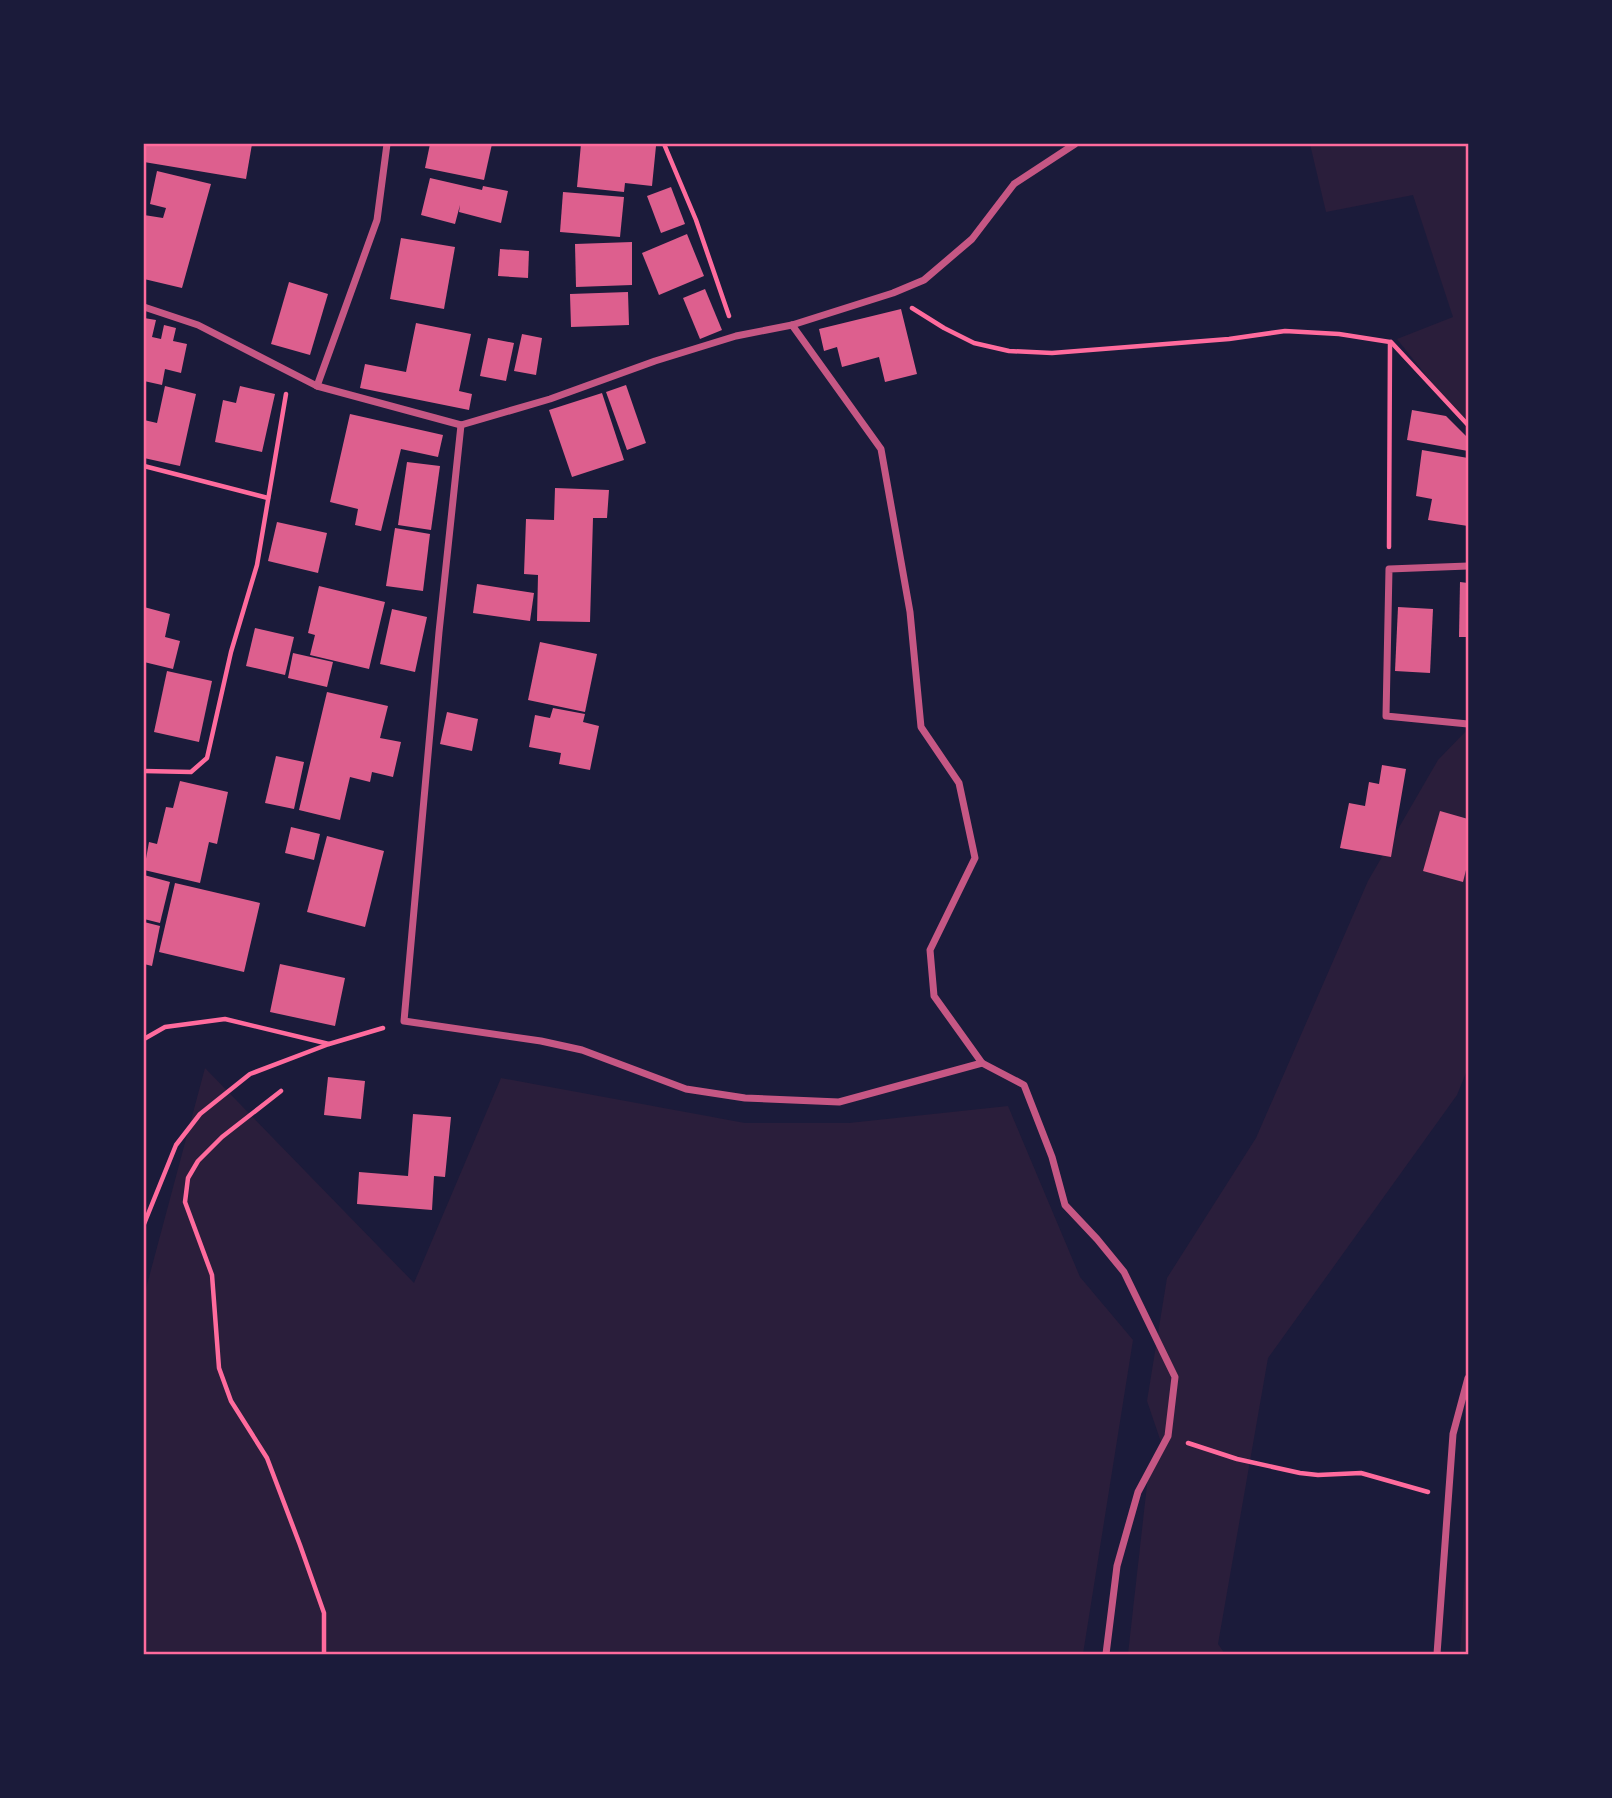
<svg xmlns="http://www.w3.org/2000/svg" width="1612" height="1798" viewBox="0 0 1612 1798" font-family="Cabin,sans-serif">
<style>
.green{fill:#2a1e3b}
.building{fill:#dd5f8e}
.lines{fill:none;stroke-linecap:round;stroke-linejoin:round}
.path{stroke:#ff6b9d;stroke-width:4.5}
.minor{stroke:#c65784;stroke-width:7}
.neatline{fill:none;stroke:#ff6b9d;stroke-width:2.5}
</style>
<rect width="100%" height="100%" fill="#1b1b3a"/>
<!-- green -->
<g class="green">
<polygon points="1310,144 1468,144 1468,428 1397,339 1453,317 1413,195 1326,212"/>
<polygon points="1468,729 1468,1068 1457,1095 1268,1358 1218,1644 1225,1654 1128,1654 1148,1476 1163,1448 1147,1401 1167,1278 1256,1138 1368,881 1438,760"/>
<polygon points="205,1068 414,1283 501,1078 745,1123 849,1123 1008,1106 1080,1277 1133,1340 1083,1654 144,1654 144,1296"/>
<polygon points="1468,1516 1468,1654 1460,1654"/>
</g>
<!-- building -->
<g class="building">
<polygon points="144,144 252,144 246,179 144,162"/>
<polygon points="430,144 492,144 484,180 425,168"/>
<polygon points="581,144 630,144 656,146 652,186 625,183 624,192 577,187"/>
<polygon points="157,171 211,184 182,288 144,279 144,215 163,218 166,208 150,204"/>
<polygon points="430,178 482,190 483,186 508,191 501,223 459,212 460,205 455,224 421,215"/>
<polygon points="671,187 685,224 661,233 647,196"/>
<polygon points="563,192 624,197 620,237 560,232"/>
<polygon points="687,234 704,276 659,295 642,253"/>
<polygon points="401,238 455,247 444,309 390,299"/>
<polygon points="632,242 632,285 576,287 575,244"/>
<polygon points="500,249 529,251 528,278 498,276"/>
<polygon points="289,282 328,294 310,355 271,344"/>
<polygon points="705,289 722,330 700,339 683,298"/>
<polygon points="628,292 629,325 571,327 570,294"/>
<polygon points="901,309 917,374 885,382 879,357 842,367 837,347 824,351 819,329"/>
<polygon points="144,318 156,320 152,337 161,339 164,325 176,328 173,341 187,344 181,373 165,369 162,385 144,381"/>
<polygon points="416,323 471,334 459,391 472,394 469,410 360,388 365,364 406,372"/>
<polygon points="522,334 542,338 536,375 514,371"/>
<polygon points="488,338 514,343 506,381 480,376"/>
<polygon points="626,385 646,443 627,450 606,392"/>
<polygon points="165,386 196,394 180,466 144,458 144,420 157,423"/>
<polygon points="240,386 275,394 262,452 215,442 223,400 236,403"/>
<polygon points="602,393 624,460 572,477 549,410"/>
<polygon points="1412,410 1446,416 1468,438 1468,451 1407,440"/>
<polygon points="350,414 443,435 438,457 401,449 381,531 355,525 358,509 330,502"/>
<polygon points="1422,450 1468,458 1468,526 1428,520 1432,499 1416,496"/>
<polygon points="407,462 440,466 431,530 398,525"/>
<polygon points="555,488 609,490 607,518 593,518 590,622 537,621 538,575 524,574 526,519 554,520"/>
<polygon points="277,522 327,533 318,573 268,561"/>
<polygon points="395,528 430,534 423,591 386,586"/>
<polygon points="1460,582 1468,583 1468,637 1459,637"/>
<polygon points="477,584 534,593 530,621 473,613"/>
<polygon points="319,586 385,602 369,669 310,655 315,635 308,633"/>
<polygon points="144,607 170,614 165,637 180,641 173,669 144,662"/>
<polygon points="1398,607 1433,609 1430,673 1395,671"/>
<polygon points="392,609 427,617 415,672 380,664"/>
<polygon points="255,628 294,637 285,675 246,666"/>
<polygon points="540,642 597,654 585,712 528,700"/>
<polygon points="293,653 333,662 327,687 288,678"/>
<polygon points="167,671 212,681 199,742 154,732"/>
<polygon points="327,692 388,706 380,738 401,742 393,777 372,772 370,782 350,777 340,820 299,810"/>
<polygon points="553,708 585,714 583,722 599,726 590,770 559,764 561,753 529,747 535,715 550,718"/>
<polygon points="447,712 478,719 472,751 440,744"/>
<polygon points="276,756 304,762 294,809 265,803"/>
<polygon points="1382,765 1406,769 1391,857 1340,848 1349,803 1365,806 1369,782 1379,784"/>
<polygon points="180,781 228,792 217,844 209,842 200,883 144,870 149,842 157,844 166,807 173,808"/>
<polygon points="1440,811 1468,819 1468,862 1463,882 1423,871"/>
<polygon points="291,827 320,834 314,860 285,853"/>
<polygon points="327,836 384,851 365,927 307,912"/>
<polygon points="144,875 170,882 160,923 144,919"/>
<polygon points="175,883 260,903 244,972 159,952"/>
<polygon points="144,922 160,926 152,966 144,964"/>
<polygon points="280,964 345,978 335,1026 270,1012"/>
<polygon points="328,1077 365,1081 361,1119 324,1115"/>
<polygon points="413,1114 451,1117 445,1177 434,1176 432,1210 357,1204 359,1172 408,1176"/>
</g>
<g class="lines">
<!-- path -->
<g class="path">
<polyline points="664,144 696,220 729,316"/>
<polyline points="912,308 944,328 974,343 1009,351 1052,353 1229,339 1285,331 1339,334 1390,342 1389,547"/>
<polyline points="1391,342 1468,425"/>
<polyline points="144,466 268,498"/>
<polyline points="144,771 191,772 207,758 231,652 257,565 286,394"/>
<polyline points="144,1039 165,1027 225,1019 329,1044"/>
<polyline points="281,1091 222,1137 198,1161 188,1178 185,1202 212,1275 219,1368 231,1401 267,1458 300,1545 324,1613 324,1654"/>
<polyline points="144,1224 176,1145 200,1114 250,1074 329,1044 383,1028"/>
<polyline points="1188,1443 1237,1459 1300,1473 1318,1475 1361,1473 1428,1492"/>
</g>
<!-- minor -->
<g class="minor">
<polyline points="144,307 198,325 317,386 461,425 550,399 655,361 736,336 792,325 893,293 924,280 972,239 1014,184 1075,144"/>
<polyline points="792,325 881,449 910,612 921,727 959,783 975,858 930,950 934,996 982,1063 1024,1085 1052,1157 1065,1205 1097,1239 1124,1272 1175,1377 1168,1436 1138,1492 1117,1566 1106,1654"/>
<polyline points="317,386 377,220 387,144"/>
<polyline points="461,425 439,632 404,1021 541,1041 582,1050 686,1089 745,1098 839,1102 982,1063"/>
<polyline points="1468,566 1389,569 1386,716 1468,724"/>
<polyline points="1437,1654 1453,1434 1468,1378"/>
</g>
</g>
<!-- border -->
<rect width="1612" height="1798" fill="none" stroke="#1b1b3a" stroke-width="290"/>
<rect x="145" y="145" width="1322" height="1508" class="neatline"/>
</svg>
